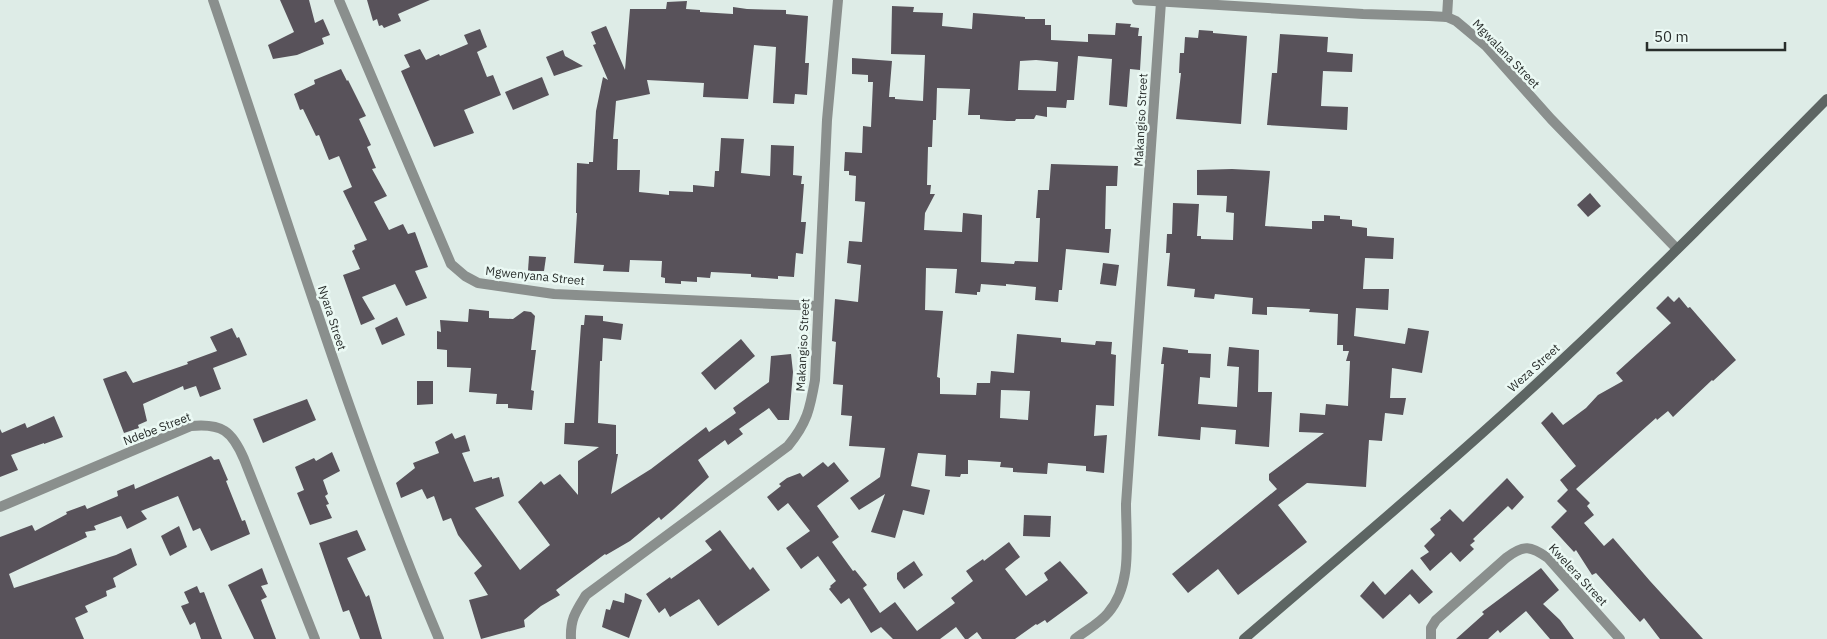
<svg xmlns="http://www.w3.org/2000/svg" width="1827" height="639" viewBox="0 0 1827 639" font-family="'IBM Plex Sans',sans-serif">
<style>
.building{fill:#58525a;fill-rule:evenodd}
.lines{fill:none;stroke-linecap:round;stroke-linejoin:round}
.street{stroke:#8a8f8d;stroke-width:10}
.secondary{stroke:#5d6563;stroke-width:10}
.labels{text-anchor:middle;stroke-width:5;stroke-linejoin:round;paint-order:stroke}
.street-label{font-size:12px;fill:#282d2b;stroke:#ebf9f4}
</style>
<rect width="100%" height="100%" fill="#deece7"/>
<!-- building -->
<g class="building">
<polygon points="280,0 309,0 315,23 323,19 330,35 322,38 324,44 297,55 273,59 268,45 294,32"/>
<polygon points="367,0 430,0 398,14 401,21 384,28 382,25 379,26 377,19 373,21"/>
<polygon points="687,1 686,9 700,10 700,12 733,14 733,7 747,9 786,10 786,14 808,16 805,63 809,63 807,95 795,94 794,104 773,103 776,47 754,45 748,99 703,97 704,83 647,80 650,94 616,101 613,139 618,139 617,170 640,170 639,192 669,195 669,191 693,192 693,185 714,187 715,171 719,171 721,138 744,139 741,173 770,176 771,145 794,146 793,175 802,176 801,184 804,184 801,222 806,222 803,254 796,253 794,277 778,276 778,279 751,277 751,274 711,272 710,278 697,277 697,282 681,281 681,284 665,283 665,278 661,277 662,261 630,260 629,272 603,271 604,265 574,263 577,213 576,213 577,163 589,164 589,162 593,162 596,111 603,77 608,80 593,45 596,44 591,32 606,26 625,70 630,9 666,9 667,2"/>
<path d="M892 6 914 7 913 12 943 13 942 26 972 29 973 13 1025 17V19H1045V25H1051V40L1088 42V34L1115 35 1116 23 1131 24 1130 27 1139 28 1138 36H1142L1140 70 1130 69 1127 107 1109 105 1112 59 1078 56 1074 100H1067L1066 108 1047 107V117L1036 115 1034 119H1016L1015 121H1007L980 119V115H968L970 89 937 88 936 120H933L932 147H928L927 185H931L930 194H935L925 213 924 230 962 232 963 213 982 215 981 262 1014 264 1015 261 1038 262 1040 218H1036L1038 190H1049L1051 164 1118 166 1117 186H1106L1105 229H1111L1109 253 1066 249 1062 290H1059L1058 302 1035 300 1036 287 1006 284V286L981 284 980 292H977V295L955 293 957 269 926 268 925 310 943 311 937 377 940 378V394L976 395 977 383H990L991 371 1014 373 1017 334 1061 338V342L1095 345 1096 341 1112 342 1111 354 1116 355 1114 406 1096 405 1094 436 1107 435 1104 473 1086 471V466L1048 463 1047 474 1013 472V468L1000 467 1001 462 968 460V474H961L960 477 945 476 946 455 918 453 911 486 930 490 924 515 903 510 895 538 871 532 885 494 859 510 850 498 880 477 885 448 849 446 852 416 841 415 843 385 833 384 836 342 832 341 835 299 858 302 861 265 847 263 849 241 862 242 865 202 855 201 856 176 849 175V171H844L845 152 862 153 863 126 871 127 873 82H868V75L852 74V58L892 61 889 97H895V99L923 101 925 55 891 54ZM1036 60 1058 62 1056 91 1018 90 1020 61ZM1001 390 1030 391 1028 420 1000 418Z"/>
<polygon points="480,29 487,47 477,52 487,77 493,75 501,95 464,110 474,133 434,147 401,71 410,67 404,55 420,49 426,60 439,54 440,56 468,44 464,35"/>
<polygon points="1199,30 1213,31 1213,33 1247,36 1241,124 1176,119 1181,73 1179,73 1180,53 1184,53 1185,37 1198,38"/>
<polygon points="1280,34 1328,37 1327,52 1353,54 1352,72 1323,71 1321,106 1348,107 1347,130 1267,125 1272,73 1277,73"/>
<polygon points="563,50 565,56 583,66 554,76 546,57"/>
<polygon points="341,69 347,81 348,80 366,116 359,119 371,145 367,147 376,168 372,169 387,196 374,202 389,230 403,224 408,234 415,232 428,267 415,271 427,298 406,306 395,284 362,297 375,319 361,325 343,275 360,269 352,251 355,249 354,245 367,240 343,191 352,187 339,156 329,160 319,135 316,136 303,109 300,110 294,94 315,84 314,80"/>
<polygon points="542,77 549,95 513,110 505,92"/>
<polygon points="1232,169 1270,171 1265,226 1312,229 1312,221 1324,221 1324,215 1340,216 1340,219 1352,220 1352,226 1367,228 1367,236 1394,238 1393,259 1365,258 1363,289 1389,289 1388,310 1356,308 1354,336 1405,344 1408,328 1429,331 1422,373 1392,368 1390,398 1406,398 1403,415 1385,413 1382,441 1369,440 1366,487 1307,483 1278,505 1307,542 1238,595 1218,569 1188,593 1172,574 1277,489 1269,480 1269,474 1324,433 1299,432 1300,413 1325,415 1326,404 1348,406 1350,361 1346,361 1349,351 1343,351 1343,345 1337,345 1338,314 1309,312 1310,309 1272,307 1267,307 1267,315 1252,314 1253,298 1215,294 1214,299 1194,297 1195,289 1167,286 1170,253 1166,253 1167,234 1172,234 1173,203 1199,204 1197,236 1201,236 1201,239 1233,240 1234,213 1226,212 1227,196 1197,195 1197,170"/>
<polygon points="1590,193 1601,206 1588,217 1577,205"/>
<polygon points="529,256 546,257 544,271 528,271"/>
<polygon points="1103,263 1119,265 1116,286 1100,284"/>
<polygon points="1668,296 1674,302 1679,297 1688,308 1690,307 1736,360 1713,381 1712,380 1673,417 1668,411 1657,420 1656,418 1576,489 1590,503 1587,506 1594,515 1584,523 1604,546 1613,538 1650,581 1703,639 1660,639 1644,618 1640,622 1596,573 1592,575 1576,550 1574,552 1551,527 1567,511 1557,501 1568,490 1560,480 1576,466 1541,423 1552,412 1563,425 1586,408 1598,395 1623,381 1616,373 1671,323 1656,308"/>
<polygon points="469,309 489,311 489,318 513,319 524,311 531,312 535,316 531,350 536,350 531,390 534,391 532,410 508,408 508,404 496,404 497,394 469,392 471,368 447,367 447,350 437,349 437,331 441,332 440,320 468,322"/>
<polygon points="585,315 603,316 603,321 623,324 621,340 603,338 602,361 600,361 598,423 616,425 616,454 618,454 611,494 651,469 706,427 709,432 736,413 733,408 769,382 771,356 791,354 793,372 789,420 778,420 769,408 739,429 743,434 728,445 725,440 698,460 709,477 674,509 661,520 659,517 630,541 606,555 605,554 556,590 560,595 541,606 524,620 525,627 481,639 469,600 488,595 474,573 482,566 458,535 451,518 443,521 434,496 427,499 422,489 401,498 396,483 415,468 413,463 439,453 435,442 452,433 455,439 465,435 470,451 462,453 474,482 492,477 492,479 499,477 504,496 475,508 520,570 550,545 518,502 541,481 544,485 560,474 578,495 578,461 599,447 564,444 565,423 574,423 581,325 584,325"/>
<polygon points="397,317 405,335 382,345 375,328"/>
<polygon points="232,328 237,338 239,337 247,355 213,368 221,389 200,397 196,386 184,390 183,386 143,404 147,421 138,425 139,428 124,433 103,379 126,371 133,383 188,364 187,362 217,351 210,337"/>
<polygon points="741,339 755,356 715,390 701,373"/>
<polygon points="1163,347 1188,350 1188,353 1211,354 1210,378 1200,377 1198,404 1237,407 1239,367 1227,366 1229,347 1259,350 1258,392 1272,392 1269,447 1235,444 1236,430 1201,427 1200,440 1158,436 1164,364 1161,364"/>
<polygon points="417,381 433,381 433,404 417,405"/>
<polygon points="307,399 316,420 263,443 253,419"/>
<polygon points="54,416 63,437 44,444 44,443 11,455 18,470 0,477 0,429 2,433 25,423 27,428"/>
<polygon points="332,452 340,471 323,480 328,494 325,496 329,504 326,505 332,518 310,525 297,493 304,490 295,467 314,458 316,461"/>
<polygon points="211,456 214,460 219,459 228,480 226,481 242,521 245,520 250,534 211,551 200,528 193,531 178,496 141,511 147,519 127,529 121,516 94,526 96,530 85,532 87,537 9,574 14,588 116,555 131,548 137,565 113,578 116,587 106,591 107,596 85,606 88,612 75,618 84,639 0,639 0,537 32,525 35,531 67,514 66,512 85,505 87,509 118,496 117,491 134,484 135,489"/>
<polygon points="823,462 828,467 834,462 849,481 817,506 839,537 832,542 853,571 855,570 867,585 863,588 880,613 895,602 917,631 955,603 951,598 973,581 966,571 983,559 984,561 1009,542 1020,557 1005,569 1026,596 1048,580 1044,573 1060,561 1088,593 1047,623 1045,620 1037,625 1036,624 1015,639 982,639 977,632 968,639 965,639 956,627 940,639 893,639 881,627 871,633 849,598 841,604 829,589 831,587 830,586 836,581 818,556 801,569 786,548 810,531 788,503 778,511 767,497 781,486 779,484 787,478 800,473 803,477"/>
<polygon points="1507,478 1524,497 1512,510 1508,506 1473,539 1475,541 1470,545 1474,549 1460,562 1451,552 1430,571 1420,558 1429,552 1424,546 1435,535 1430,529 1441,520 1440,518 1450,509 1463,522"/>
<polygon points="1024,515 1051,516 1050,537 1023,536"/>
<polygon points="179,526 187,547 170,556 161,536"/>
<polygon points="357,530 366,550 347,558 366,597 369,595 382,639 360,639 349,610 343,612 319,543"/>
<polygon points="720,530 750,570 753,567 770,590 718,626 699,599 670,617 665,608 659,613 646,594 670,577 671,579 712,550 705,541"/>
<polygon points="914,561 923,575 904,589 897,579 897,573"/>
<polygon points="262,568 268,584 261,586 267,597 261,600 276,639 254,639 228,585"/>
<polygon points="1541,568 1559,590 1543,604 1560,620 1574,639 1550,639 1526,611 1500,633 1498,630 1488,639 1456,639 1484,614 1482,612"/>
<polygon points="1412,569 1433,592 1419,604 1410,594 1383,619 1360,596 1373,581 1385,595"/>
<polygon points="197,586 200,593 204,592 222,639 201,639 195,622 190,625 181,606 189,603 184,592"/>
<polygon points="625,593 642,600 629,638 602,627 606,609 610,610 613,600 624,603"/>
</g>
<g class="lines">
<!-- street -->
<g class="street">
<path d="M213 0C286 214 351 431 439 639"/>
<polyline points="339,0 451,264 465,276 478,283 554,294 818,306"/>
<polyline points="1137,0 1363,14 1429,16 1447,17 1456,21 1486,46 1551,119 1677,249"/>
<polyline points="1447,17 1448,0"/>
<path d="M0 507 191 426C222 423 232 431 244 459L315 639"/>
<path d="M571 639C570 619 576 611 586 595L788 446C807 423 810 409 815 380L827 120 838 0"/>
<path d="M1075 639C1085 631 1100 623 1108 613 1133 584 1126 540 1126 504L1161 2"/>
<path d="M1431 639V628L1436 620 1506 558C1524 544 1531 546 1548 558L1620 639"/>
</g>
<!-- secondary -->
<path class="secondary" d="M1244 639C1350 548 1457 458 1559 363 1651 277 1739 188 1827 99"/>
</g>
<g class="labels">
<!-- street labels -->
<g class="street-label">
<text transform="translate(1506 54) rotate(46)" y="4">Mgwalana Street</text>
<text transform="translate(1141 120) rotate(-87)" y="4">Makangiso Street</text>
<text transform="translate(535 276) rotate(6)" y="4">Mgwenyana Street</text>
<text transform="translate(332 318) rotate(72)" y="4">Nyara Street</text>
<text transform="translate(803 345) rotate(-87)" y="4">Makangiso Street</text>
<text transform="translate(1534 368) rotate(-42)" y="4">Weza Street</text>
<text transform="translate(157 429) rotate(-21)" y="4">Ndebe Street</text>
<text transform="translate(1578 575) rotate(47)" y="4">Kwelera Street</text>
</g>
</g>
<!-- scale -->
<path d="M1647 42v8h138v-8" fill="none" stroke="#282d2b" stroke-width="2.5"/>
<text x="1654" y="42" font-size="15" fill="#282d2b" stroke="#ebf9f4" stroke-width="4" paint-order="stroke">50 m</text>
</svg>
